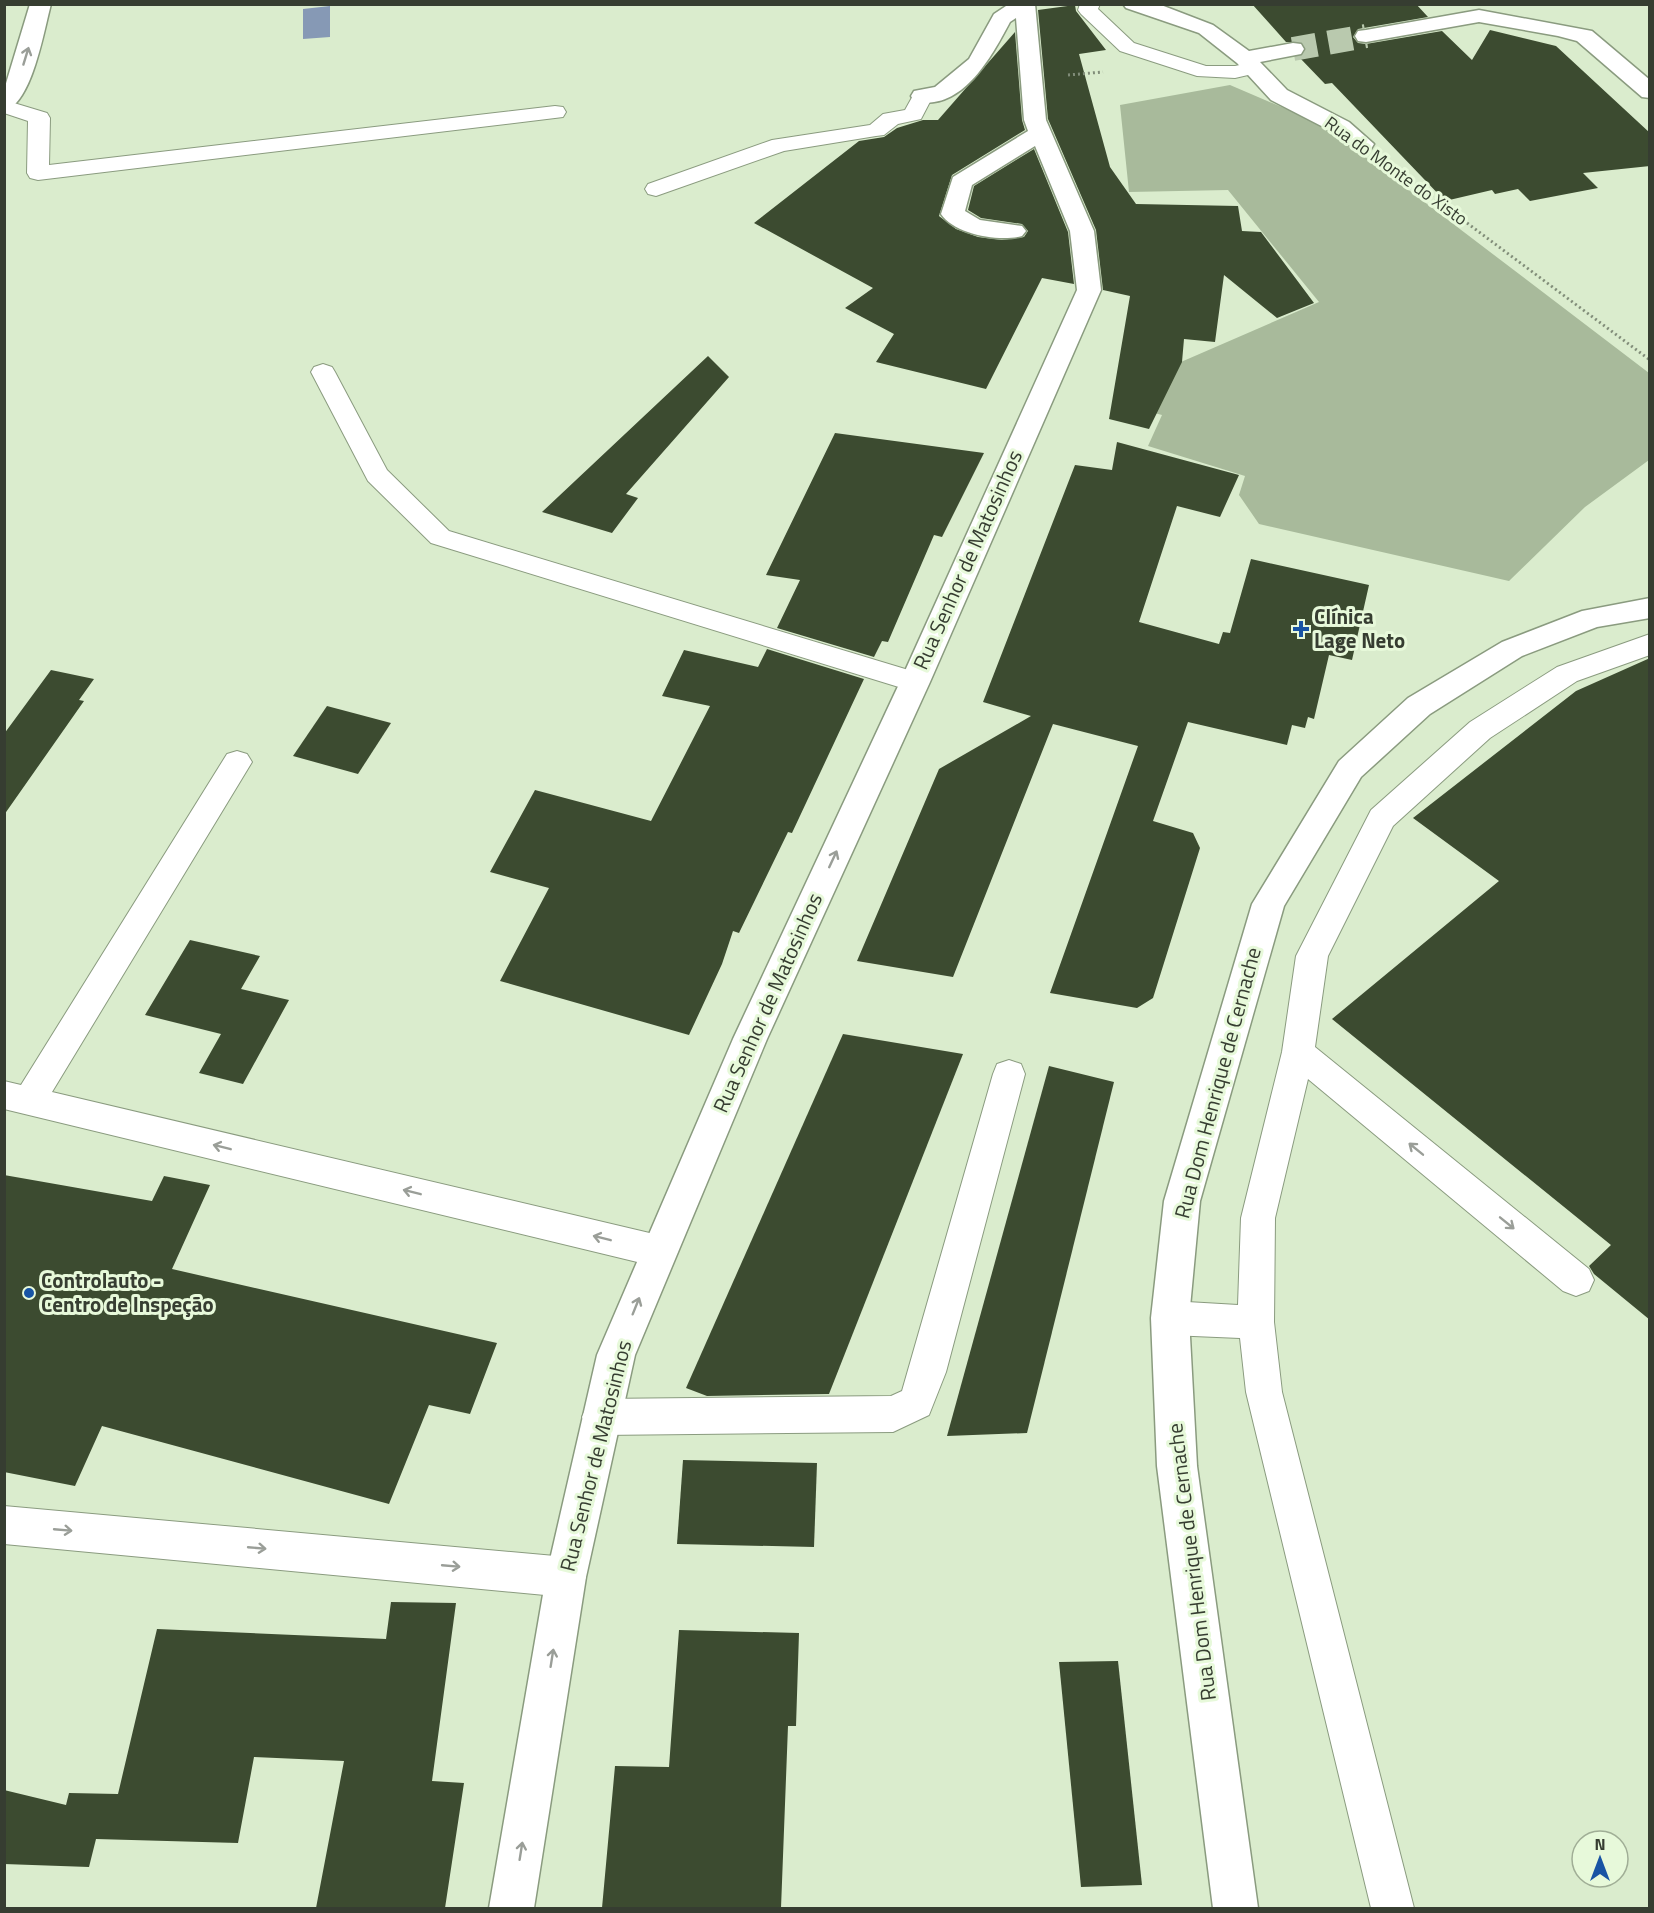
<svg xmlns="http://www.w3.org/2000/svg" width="1654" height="1913" viewBox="0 0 1654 1913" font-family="'Titillium Web',sans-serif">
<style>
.green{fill:#a8ba9b}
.water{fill:#8699b5}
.building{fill:#3c4b30}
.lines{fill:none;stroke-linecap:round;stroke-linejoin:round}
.minor-tunnel{stroke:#b9c9ae;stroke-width:24;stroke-dasharray:24 12;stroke-linecap:butt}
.service-casing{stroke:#8a9b7f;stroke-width:2}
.minor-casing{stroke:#8a9b7f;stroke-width:3}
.tertiary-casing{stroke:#8a9b7f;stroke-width:3}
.path{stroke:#818d79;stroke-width:3;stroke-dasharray:2 3;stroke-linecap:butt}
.service{fill:#fff;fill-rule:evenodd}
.minor{fill:#fff;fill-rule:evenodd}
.tertiary{fill:#fff;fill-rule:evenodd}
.oneway{stroke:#9a9e98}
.poi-dot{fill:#1854a4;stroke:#e7f9da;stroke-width:2}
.labels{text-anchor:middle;stroke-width:6;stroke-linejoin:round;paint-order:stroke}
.far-street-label{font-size:18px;fill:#363d31;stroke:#e7f9da}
.street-label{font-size:21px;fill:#363d31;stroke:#e7f9da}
.poi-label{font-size:21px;font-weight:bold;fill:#363d31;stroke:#e7f9da;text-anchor:start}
</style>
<rect width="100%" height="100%" fill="#daeccd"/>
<!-- green -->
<polygon class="green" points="1230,85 1331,128 1343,140 1649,373 1649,460 1585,507 1509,581 1259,524 1239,495 1245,476 1148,446 1162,415 1112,402 1121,388 1319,302 1228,190 1129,192 1120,105"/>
<!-- water -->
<polygon class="water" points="330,6 330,37 303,39 303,9"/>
<!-- building -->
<g class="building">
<polygon points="1252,4 1416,4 1428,17 1358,29 1353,37 1358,43 1366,44 1442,31 1472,60 1490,30 1556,46 1650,133 1650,166 1583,173 1598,188 1530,201 1518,189 1495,194 1492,190 1445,201 1332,83 1325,84 1299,57 1306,50 1303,43 1286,42"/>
<polygon points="1075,5 1076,11 1106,50 1079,54 1110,167 1136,204 1238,206 1242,231 1261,232 1314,303 1277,318 1224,275 1215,342 1184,339 1182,362 1149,429 1109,419 1130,296 1103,290 1096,230 1048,119 1038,10"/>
<polygon points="1015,32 1022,120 1025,130 952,175 939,216 956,229 978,237 1002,240 1024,237 1028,231 1022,224 981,218 968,210 974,186 1034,149 1068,232 1074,284 1042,278 986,389 876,362 894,334 845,308 873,288 754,223 859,141 884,137 897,128 923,120 938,120"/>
<polygon points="708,356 729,377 626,494 638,498 612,533 542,512"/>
<polygon points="835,433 984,453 942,537 934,535 888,642 882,641 874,657 777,628 800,580 766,575"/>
<polygon points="1117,442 1239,475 1220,517 1177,506 1139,622 1219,644 1223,632 1230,633 1251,559 1369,585 1352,660 1329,655 1314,719 1308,717 1305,728 1292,725 1287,745 1188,722 1153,821 1193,833 1200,848 1153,998 1137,1008 1050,993 1138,746 1053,724 953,977 857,961 939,769 1031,716 983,702 1075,465 1112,470"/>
<polygon points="767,649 864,679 792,833 788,832 739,933 733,931 722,964 689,1035 500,981 549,888 490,872 535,790 651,821 710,706 662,696 684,650 758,667"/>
<polygon points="1650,658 1650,1320 1594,1274 1589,1266 1611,1245 1332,1019 1499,881 1413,818 1576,691"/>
<polygon points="51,670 94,679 79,700 84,701 4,815 4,734"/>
<polygon points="327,706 391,723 358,774 293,756"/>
<polygon points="190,940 260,956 241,989 289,1000 243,1084 199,1073 221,1034 145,1015"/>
<polygon points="843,1034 963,1054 829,1394 707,1396 686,1388"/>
<polygon points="1049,1066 1114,1082 1027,1433 947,1436"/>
<polygon points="4,1175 152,1201 164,1176 210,1185 172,1269 497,1343 470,1414 429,1405 389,1504 102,1426 75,1486 4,1472"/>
<polygon points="683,1460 817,1463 814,1547 677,1544"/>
<polygon points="391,1602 456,1603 432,1781 464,1783 445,1908 316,1908 344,1761 254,1757 238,1843 96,1839 89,1867 4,1864 4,1790 66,1805 69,1793 118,1794 157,1629 386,1639"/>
<polygon points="679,1630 799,1633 796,1726 788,1726 781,1908 602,1908 615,1766 669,1767"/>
<polygon points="1118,1661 1142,1885 1081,1887 1059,1662"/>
</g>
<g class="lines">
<!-- minor-tunnel -->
<polyline class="minor-tunnel" points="1293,49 1366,36"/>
<defs>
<g id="service">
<polygon points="1080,4 1100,4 1098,9 1134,43 1206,66 1235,66 1254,62 1261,64 1264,68 1261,72 1235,78 1197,76 1120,51 1081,14 1078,10"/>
<polygon points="922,90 929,92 933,96 921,119 898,124 884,135 876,136 784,151 656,196 648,194 645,189 648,184 772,140 870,125 883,114 905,110 915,92"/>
<polygon points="4,100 47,113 50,118 49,165 555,106 563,107 566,112 563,117 555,118 38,180 30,178 27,173 28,121 4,113"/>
<polygon points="323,364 332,367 335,372 387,470 449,531 925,675 929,682 925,689 915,692 431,543 368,481 311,372 314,367"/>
<polygon points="1650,634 1650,655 1577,681 1490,738 1393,826 1328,956 1315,1047 1589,1269 1594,1280 1589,1291 1576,1296 1563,1291 1308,1079 1275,1218 1274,1322 1282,1392 1414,1908 1371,1908 1246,1392 1240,1338 1170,1335 1157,1330 1152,1318 1157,1306 1170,1301 1238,1305 1241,1218 1282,1052 1296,956 1371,810 1470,722 1557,667"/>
<polygon points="237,751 247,754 252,762 52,1092 658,1235 670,1240 676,1251 670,1262 658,1267 4,1109 4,1081 21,1085 227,754"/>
<polygon points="1009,1060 1021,1064 1025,1074 946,1372 929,1415 893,1432 601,1435 588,1430 582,1417 588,1404 601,1399 891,1396 902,1391 993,1074 997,1064"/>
<polygon points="4,1506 566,1557 580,1563 586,1577 580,1591 566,1597 4,1544"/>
</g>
<g id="minor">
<path d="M30 4H51C44 30 32 104 4 111V90Z"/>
<path d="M1009 4H1035L1046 120 1094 231 1101 290 930 682 767 1039 635 1355 586 1577 534 1908H489L546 1577 597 1355 733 1039 900 682 1077 290 1070 231 1035 146 972 185 965 211 980 220 1022 226 1026 231 1022 236C1000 242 955 235 941 214L953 177 1028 131 1024 120 1016 18 1010 22C992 56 962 113 914 101L911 96 914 91 935 87 969 59 994 14Z"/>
<polygon points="1123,4 1161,5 1213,25 1249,51 1293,43 1301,44 1304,49 1301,54 1260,62 1287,90 1349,122 1374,144 1371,149 1355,149 1333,132 1271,100 1237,63 1199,33 1126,8"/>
<polygon points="1479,10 1592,31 1650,80 1650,98 1642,97 1577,41 1558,36 1479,22 1366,42 1358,41 1355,36 1358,31 1366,30"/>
</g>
<polygon id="tertiary" points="1650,598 1650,618 1597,627 1522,656 1430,714 1361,777 1284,906 1200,1201 1189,1318 1197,1466 1258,1908 1213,1908 1157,1466 1151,1318 1164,1201 1252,904 1339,761 1408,698 1502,642 1582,611"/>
</defs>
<!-- service casing -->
<use href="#service" class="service-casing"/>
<!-- minor casing -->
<use href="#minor" class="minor-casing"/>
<!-- tertiary casing -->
<use href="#tertiary" class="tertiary-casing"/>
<!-- path -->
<g class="path">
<polyline points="1068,75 1103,72"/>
<polyline points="1391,166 1650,360"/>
</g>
<!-- service -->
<use href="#service" class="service"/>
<!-- minor -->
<use href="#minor" class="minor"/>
<!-- tertiary -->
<use href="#tertiary" class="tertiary"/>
</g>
<!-- one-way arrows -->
<defs><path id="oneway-shaft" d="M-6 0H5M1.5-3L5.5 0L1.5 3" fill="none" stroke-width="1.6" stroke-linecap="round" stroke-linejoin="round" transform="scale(1.5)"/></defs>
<g class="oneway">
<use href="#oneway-shaft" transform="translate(26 56) rotate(-73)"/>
<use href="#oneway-shaft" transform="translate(833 859) rotate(-65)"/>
<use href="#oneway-shaft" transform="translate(222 1147) rotate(-166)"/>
<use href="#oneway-shaft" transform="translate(1416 1149) rotate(-141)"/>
<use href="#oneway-shaft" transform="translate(412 1192) rotate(-166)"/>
<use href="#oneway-shaft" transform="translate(1507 1223) rotate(39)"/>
<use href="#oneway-shaft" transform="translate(602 1238) rotate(-166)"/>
<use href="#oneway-shaft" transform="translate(636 1306) rotate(-68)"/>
<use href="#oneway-shaft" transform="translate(63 1530) rotate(5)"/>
<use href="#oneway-shaft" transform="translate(257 1548) rotate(5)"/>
<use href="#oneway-shaft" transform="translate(451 1566) rotate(5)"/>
<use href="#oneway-shaft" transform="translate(552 1658) rotate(-81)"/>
<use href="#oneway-shaft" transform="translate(521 1851) rotate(-81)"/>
</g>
<!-- markers -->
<g class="poi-dot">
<path d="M1298 620h6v6h6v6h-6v6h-6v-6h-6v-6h6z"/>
<circle cx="29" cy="1293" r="6"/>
</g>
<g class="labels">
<!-- far-street labels -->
<g class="far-street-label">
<text transform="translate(1396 171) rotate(36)" y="6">Rua do Monte do Xisto</text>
</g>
<!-- street labels -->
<g class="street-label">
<text transform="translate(968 560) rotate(-66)" y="7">Rua Senhor de Matosinhos</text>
<text transform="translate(768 1003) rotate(-66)" y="7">Rua Senhor de Matosinhos</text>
<text transform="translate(1218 1083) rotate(-75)" y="7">Rua Dom Henrique de Cernache</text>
<text transform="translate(596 1456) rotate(-76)" y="7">Rua Senhor de Matosinhos</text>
<text transform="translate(1192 1562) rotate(-97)" y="7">Rua Dom Henrique de Cernache</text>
</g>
<!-- poi labels -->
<g class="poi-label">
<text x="1314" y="624">Clínica<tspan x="1314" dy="24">Lage Neto</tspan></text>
<text x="41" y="1288">Controlauto -<tspan x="41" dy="24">Centro de Inspeção</tspan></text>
</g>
</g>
<!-- border -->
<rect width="1654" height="1913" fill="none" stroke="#363d31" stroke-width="12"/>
<!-- north arrow -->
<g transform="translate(1600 1859)"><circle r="28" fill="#e7f9da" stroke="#a0ae96" stroke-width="1.5"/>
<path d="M0-4.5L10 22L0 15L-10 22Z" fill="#1854a4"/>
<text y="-9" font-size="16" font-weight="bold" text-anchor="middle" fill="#363d31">N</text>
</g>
</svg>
